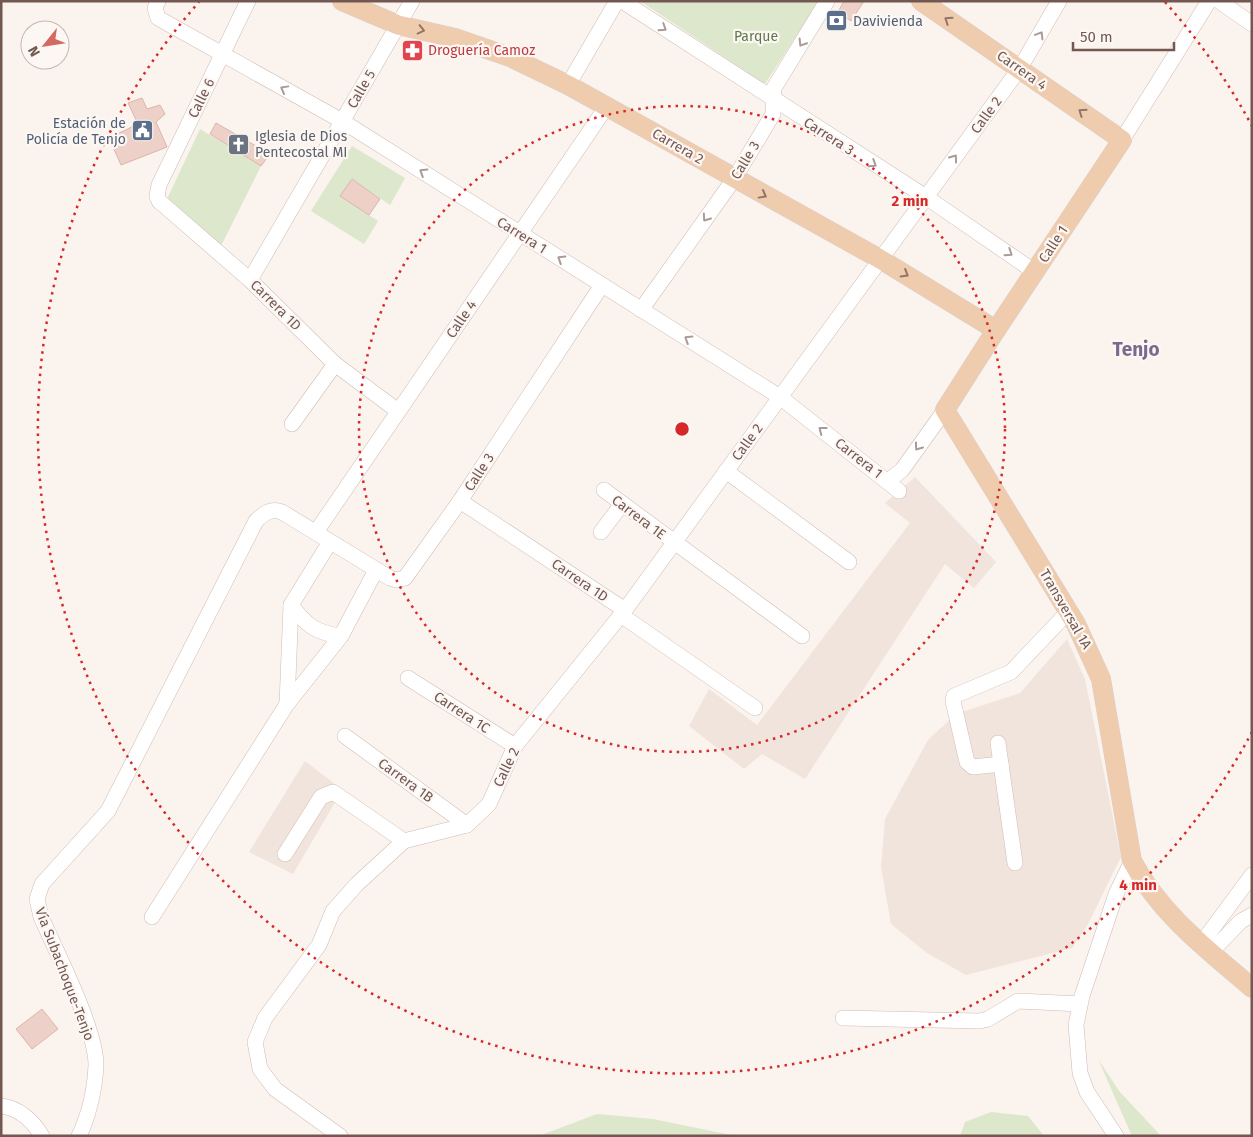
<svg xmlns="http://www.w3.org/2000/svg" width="1253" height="1137" viewBox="0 0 1253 1137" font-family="'Fira Sans',sans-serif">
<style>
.residential{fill:#f1e4dc}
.green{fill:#dce7cc}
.building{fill:#edd0c8;stroke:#ddb5aa}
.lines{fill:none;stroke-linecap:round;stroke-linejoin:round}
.minor-casing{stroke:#cebcb6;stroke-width:16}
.major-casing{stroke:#d8d0cf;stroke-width:20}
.minor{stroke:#fff;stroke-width:15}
.major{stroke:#f0ccae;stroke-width:19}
.oneway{stroke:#927569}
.oneway2{stroke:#ab9b97}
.ring{fill:none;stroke:#d62828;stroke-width:2.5;stroke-dasharray:2.5 5}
.labels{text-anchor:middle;stroke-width:4.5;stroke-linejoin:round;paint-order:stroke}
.service-label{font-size:14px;fill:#4e5e75;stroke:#fdf7f3;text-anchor:start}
.park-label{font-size:14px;fill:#5f784b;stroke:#fdf7f3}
.health-label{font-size:14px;fill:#be3a42;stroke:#fdf7f3;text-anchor:start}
.street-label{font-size:14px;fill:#735852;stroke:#fdf7f3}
.worship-label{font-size:14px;fill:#5b616d;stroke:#fdf7f3;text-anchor:start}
.district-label{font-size:19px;font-weight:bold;fill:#7c6a8e;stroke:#fdf7f3}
.centre{fill:#d62828;stroke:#fdf7f3;stroke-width:2.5}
.ring-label{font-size:15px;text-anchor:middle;font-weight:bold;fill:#d62828;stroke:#fdf7f3;stroke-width:4.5;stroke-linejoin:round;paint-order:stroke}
</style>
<rect width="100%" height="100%" fill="#fbf3ed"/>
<!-- residential -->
<g class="residential">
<polygon points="915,477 996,562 974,588 945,564 805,779 762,754 744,769 689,726 709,689 757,725 910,523 885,503"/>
<polygon points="1067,639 1085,679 1121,857 1088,924 1072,948 966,975 927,953 891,924 881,867 885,819 928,740 956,714 1020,693"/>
<polygon points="305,761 345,792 334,804 293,874 249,852"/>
</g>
<!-- green -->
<g class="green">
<polygon points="640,1 819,1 765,84"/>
<polygon points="200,129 261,166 221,246 167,199"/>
<polygon points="352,146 405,178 390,205 352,179 340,196 378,221 364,244 311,211"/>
<polygon points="1098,1059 1119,1091 1161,1136 1132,1136"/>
<polygon points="991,1112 1028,1116 1044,1136 960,1136 965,1122"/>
<polygon points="597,1114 653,1119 736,1136 539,1136"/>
</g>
<!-- building -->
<g class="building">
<polygon points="844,1 864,1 851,21 838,12"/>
<polygon points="142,98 147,109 160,105 165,114 156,122 167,147 121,165 109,138 138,124 128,103"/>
<polygon points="216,123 270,154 261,166 210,134"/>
<polygon points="352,179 380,199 369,215 340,196"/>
<polygon points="42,1009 58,1029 32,1049 16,1029"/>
</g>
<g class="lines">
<defs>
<g id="minor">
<polyline points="158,1 155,8 158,18 342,121 780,397 899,491"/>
<polyline points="248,1 159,185 157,196 159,201 250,280 335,364 398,411"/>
<polyline points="622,1 926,197 1035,272"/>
<polyline points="1219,1 1252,24"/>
<polyline points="568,85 617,1"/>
<polyline points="1122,140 1209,1"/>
<polyline points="250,280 412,1"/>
<polyline points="641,310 734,179 773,114 774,88 827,1"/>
<polyline points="292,424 335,364"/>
<polyline points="726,471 849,562"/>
<polyline points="888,481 902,470 945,410"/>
<polyline points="604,490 802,636"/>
<polyline points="460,501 625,610"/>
<polyline points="316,532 607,106"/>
<polyline points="601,532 622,504"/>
<path d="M291 605C306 625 316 633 341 636"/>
<polyline points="621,615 755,708"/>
<polyline points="408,678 515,746"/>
<polyline points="287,704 291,605 330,542"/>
<polyline points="345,736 467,825"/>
<polyline points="998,743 1015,863"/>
<polyline points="1001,764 973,767 967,762 953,701 954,696 1011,672 1069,611"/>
<polyline points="285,854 321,797 333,792 404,841"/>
<polyline points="152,917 287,704 341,636 376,570"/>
<polyline points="1201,944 1252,875"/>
<polyline points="1211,952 1241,921 1252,915"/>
<polyline points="843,1018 980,1021 988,1019 1018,1001 1080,1004"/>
<path d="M1 1106C19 1108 33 1121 42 1136"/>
<path d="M79 1136C89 1115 95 1088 96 1065 96 1029 57 953 41 917L37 899 42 884 108 811 256 521C264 513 271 508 282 512L390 578 396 580 405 578 460 501 602 285"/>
<polyline points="340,1136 275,1089 260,1069 255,1042 265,1018 319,945 333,911 357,884 404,841 467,825 489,804 515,746 625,610 1020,68 1059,1"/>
<polyline points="1116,1136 1087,1092 1080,1073 1076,1025 1082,996 1116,894 1132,861"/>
</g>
<g id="major">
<polyline points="342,1 398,25 455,38 510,57 568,85 880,259 996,330"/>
<path d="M921 1 1122 140 996 330 945 410 1076 624 1101 679 1132 861C1160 914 1207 949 1252 988"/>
</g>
</defs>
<!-- minor casing -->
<use href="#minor" class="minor-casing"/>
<!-- major casing -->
<use href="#major" class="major-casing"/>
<!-- minor -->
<use href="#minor" class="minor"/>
<!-- major -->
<use href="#major" class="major"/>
</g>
<!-- one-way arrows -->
<defs><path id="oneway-chevron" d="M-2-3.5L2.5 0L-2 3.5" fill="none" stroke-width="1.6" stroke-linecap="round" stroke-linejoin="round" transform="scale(1.25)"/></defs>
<g class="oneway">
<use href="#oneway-chevron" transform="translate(948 20) rotate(-146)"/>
<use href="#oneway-chevron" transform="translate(421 30) rotate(13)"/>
<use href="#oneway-chevron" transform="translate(1082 112) rotate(-145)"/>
<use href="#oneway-chevron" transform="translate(763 195) rotate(29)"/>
<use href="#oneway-chevron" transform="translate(905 274) rotate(31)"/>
</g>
<g class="oneway2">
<use href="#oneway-chevron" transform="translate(663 28) rotate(33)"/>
<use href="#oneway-chevron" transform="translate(1040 35) rotate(-59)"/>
<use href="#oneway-chevron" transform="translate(802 43) rotate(122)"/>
<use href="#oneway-chevron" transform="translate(284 89) rotate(-151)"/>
<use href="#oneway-chevron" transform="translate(954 158) rotate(-54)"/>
<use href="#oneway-chevron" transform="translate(873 164) rotate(33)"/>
<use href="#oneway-chevron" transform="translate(423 172) rotate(-148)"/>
<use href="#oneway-chevron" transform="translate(706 218) rotate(125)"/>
<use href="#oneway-chevron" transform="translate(1009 253) rotate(34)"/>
<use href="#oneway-chevron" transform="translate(561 259) rotate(-148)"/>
<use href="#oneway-chevron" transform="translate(688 339) rotate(-148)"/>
<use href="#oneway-chevron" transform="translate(822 430) rotate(-142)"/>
<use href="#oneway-chevron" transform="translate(918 447) rotate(126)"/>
</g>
<!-- distance rings -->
<g class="ring">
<circle cx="682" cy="429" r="323"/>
<path d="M1252 732A645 645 0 1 1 199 2M1165 2A645 645 0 0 1 1252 126"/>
</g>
<!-- icons -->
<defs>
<symbol id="bank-square" viewBox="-11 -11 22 22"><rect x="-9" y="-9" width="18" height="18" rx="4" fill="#5c6f8a" stroke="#fdf7f3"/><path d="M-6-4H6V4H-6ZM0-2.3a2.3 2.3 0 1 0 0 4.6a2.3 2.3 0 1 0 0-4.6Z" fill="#fff"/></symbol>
<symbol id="pharmacy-square" viewBox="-11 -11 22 22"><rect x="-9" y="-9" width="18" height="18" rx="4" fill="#e0444e" stroke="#fdf7f3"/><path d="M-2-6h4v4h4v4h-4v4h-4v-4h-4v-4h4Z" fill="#fff"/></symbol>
<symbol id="civic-square" viewBox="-11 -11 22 22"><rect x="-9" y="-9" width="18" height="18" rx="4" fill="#5c6f8a" stroke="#fdf7f3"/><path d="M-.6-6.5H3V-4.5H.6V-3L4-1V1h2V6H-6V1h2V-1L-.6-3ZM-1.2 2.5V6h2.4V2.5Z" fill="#fff"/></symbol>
<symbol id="church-square" viewBox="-11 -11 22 22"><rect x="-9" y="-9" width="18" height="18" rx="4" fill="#6b7280" stroke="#fdf7f3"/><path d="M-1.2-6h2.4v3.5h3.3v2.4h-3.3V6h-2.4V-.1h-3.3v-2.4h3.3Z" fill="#fff"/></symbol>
</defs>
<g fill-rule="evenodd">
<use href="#bank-square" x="824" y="8" width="25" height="25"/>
<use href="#pharmacy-square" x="400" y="38" width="25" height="25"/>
<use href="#civic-square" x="130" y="118" width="25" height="25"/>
<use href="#church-square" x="226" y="132" width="25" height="25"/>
</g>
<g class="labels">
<!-- service labels -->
<g class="service-label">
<text x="853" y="26">Davivienda</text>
<text x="126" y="128" text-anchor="end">Estación de<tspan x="126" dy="16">Policía de Tenjo</tspan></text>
</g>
<!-- park labels -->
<g class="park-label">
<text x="756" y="41">Parque</text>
</g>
<!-- health labels -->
<g class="health-label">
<text x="428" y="55">Droguería Camoz</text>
</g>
<!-- street labels -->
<g class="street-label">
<text transform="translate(1022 70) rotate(35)" y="5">Carrera 4</text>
<text transform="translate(361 89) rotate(-60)" y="5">Calle 5</text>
<text transform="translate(201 98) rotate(-64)" y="5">Calle 6</text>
<text transform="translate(986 115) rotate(-54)" y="5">Calle 2</text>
<text transform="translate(829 136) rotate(33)" y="5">Carrera 3</text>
<text transform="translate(678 146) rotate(30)" y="5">Carrera 2</text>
<text transform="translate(745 160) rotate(-59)" y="5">Calle 3</text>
<text transform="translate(522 235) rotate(32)" y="5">Carrera 1</text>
<text transform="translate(1053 244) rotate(-57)" y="5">Calle 1</text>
<text transform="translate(276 305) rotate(45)" y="5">Carrera 1D</text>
<text transform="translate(461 319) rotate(-56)" y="5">Calle 4</text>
<text transform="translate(747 442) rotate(-54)" y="5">Calle 2</text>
<text transform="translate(859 458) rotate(38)" y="5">Carrera 1</text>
<text transform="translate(479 472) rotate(-57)" y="5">Calle 3</text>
<text transform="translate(639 517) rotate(37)" y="5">Carrera 1E</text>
<text transform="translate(580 580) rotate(34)" y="5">Carrera 1D</text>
<text transform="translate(1066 609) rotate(60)" y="5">Transversal 1A</text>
<text transform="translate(462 712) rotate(33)" y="5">Carrera 1C</text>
<text transform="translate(506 767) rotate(-64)" y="5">Calle 2</text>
<text transform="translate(406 780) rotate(36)" y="5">Carrera 1B</text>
<text transform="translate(65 974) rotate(69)" y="5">Vía Subachoque-Tenjo</text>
</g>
<!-- worship labels -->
<g class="worship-label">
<text x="255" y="141">Iglesia de Dios<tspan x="255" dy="16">Pentecostal MI</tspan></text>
</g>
<!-- district labels -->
<g class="district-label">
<text x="1136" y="356">Tenjo</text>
</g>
</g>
<circle cx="682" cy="429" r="8" class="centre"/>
<g class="ring-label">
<text x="910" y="206">2 min</text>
<text x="1138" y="890">4 min</text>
</g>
<!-- border -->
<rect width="1253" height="1137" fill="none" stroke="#735852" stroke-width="5"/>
<!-- north arrow -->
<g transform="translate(45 45) rotate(240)"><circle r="24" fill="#fdf7f3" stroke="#c6b7b3"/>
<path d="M0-4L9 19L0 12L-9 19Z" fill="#d46862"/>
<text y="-8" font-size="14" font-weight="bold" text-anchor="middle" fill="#735852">N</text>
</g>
<!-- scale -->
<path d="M1073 42v8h101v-8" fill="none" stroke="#735852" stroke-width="2.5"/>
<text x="1080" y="42" font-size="15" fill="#735852" stroke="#fdf7f3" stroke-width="4" paint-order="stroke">50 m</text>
</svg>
